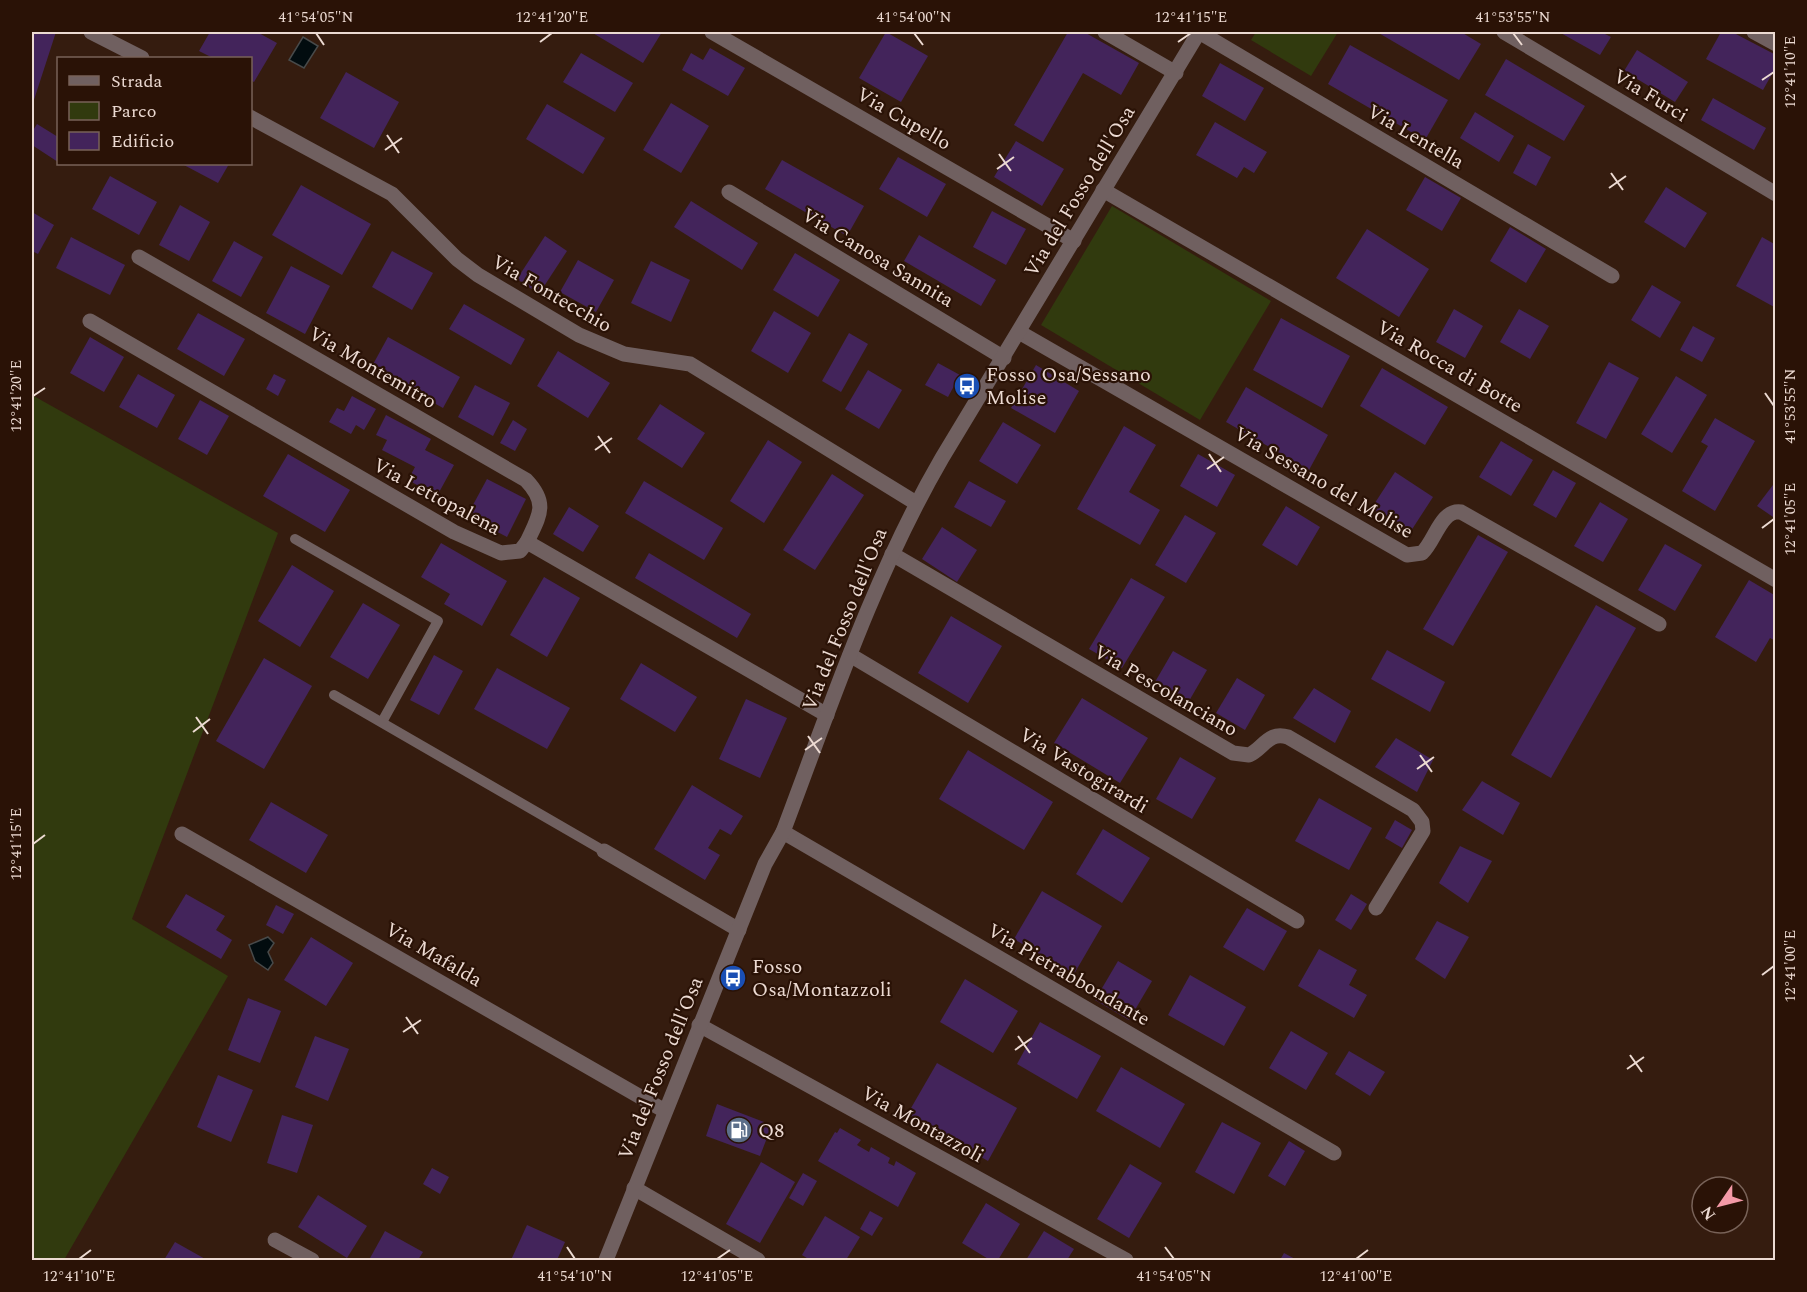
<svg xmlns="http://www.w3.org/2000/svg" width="1807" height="1292" viewBox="0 0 1807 1292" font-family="Spectral,serif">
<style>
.green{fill:#313a0e}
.water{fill:#020c0f;stroke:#484a4a;stroke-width:1.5}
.building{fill:#43245b}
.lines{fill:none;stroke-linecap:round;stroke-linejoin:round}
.service{stroke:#706060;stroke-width:10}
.minor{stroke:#706060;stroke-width:15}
.tertiary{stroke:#706060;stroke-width:15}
.ticks{fill:none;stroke:#ecdad2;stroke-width:2}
.labels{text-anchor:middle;stroke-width:4.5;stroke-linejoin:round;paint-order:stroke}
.street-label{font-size:20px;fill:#ecdad2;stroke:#2a1206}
.poi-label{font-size:20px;fill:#ecdad2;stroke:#2a1206;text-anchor:start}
.neatline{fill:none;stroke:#ecdad2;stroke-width:2}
.ticks-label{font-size:15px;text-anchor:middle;fill:#ecdad2}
</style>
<rect width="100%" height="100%" fill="#351c0f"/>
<!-- green -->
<g class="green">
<polygon points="1256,32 1338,32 1311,76 1251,40"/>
<polygon points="1112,206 1271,301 1200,420 1041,325"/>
<polygon points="32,395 278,533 132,919 228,976 64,1260 32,1260"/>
</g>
<!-- water -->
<g class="water">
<polygon points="303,37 318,46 304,68 289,60"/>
<polygon points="268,937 274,943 268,952 273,963 268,970 255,961 249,945"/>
</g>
<!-- building -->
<g class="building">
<polygon points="32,32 56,32 32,106"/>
<polygon points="210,32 257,32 277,43 254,82 250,80 250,58 213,58 199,51"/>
<polygon points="591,32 662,32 643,63"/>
<polygon points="886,32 928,56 901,102 859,78"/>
<polygon points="1068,32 1084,32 1139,63 1121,95 1083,73 1043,142 1014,125"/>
<polygon points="1377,32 1461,32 1481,44 1459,80"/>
<polygon points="1559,32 1601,32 1611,37 1600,55"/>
<polygon points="1721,32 1732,32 1776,55 1776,67 1763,90 1706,59"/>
<polygon points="1350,45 1448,100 1425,140 1328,84"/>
<polygon points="710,48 745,68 728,96 682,70 691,53 703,60"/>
<polygon points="1637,50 1688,82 1675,102 1624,71"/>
<polygon points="581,53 633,83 615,112 563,82"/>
<polygon points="1506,59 1585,106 1564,141 1485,95"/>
<polygon points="1220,63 1264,88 1245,121 1202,96"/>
<polygon points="346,72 399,102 374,148 320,118"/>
<polygon points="1713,98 1766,128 1754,150 1701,120"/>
<polygon points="671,103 709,126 681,173 643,150"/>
<polygon points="547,104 605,138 583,174 526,139"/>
<polygon points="1475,112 1514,136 1499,162 1460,138"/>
<polygon points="1215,122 1267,152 1254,173 1244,167 1237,178 1196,155"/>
<polygon points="37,124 58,137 58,162 32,145 32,132"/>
<polygon points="1016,141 1064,169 1042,206 994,177"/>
<polygon points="1528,144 1551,157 1536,186 1513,173"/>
<polygon points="898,157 946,184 927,217 879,189"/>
<polygon points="782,160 864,206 847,236 765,189"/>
<polygon points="182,164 229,164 218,183"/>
<polygon points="110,176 157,202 139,235 92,209"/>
<polygon points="1425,177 1461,198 1442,231 1406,210"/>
<polygon points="301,185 371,224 342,275 272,235"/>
<polygon points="1666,187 1707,213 1685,248 1644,222"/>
<polygon points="691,201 758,243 742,270 674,227"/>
<polygon points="180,205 210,222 189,261 159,245"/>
<polygon points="992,211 1026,229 1006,265 973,247"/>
<polygon points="32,212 54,225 38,254 32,251"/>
<polygon points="1510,227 1546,249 1526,283 1490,261"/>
<polygon points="1367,229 1429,269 1399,317 1336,278"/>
<polygon points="919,235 996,280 981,306 904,261"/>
<polygon points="545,236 567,251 539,294 517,279"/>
<polygon points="71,237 125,265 110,295 56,268"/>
<polygon points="1762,237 1776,245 1776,308 1736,286"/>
<polygon points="234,241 263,257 241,297 212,281"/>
<polygon points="392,251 433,273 412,310 372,287"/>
<polygon points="795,253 840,280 818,317 773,290"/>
<polygon points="578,260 614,280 596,312 560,292"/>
<polygon points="651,261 690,280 671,322 631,303"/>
<polygon points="291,266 330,286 305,334 266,313"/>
<polygon points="1652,285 1681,302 1660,338 1631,320"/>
<polygon points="464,304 525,339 511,365 449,329"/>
<polygon points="1454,309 1483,326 1465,358 1436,342"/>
<polygon points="1519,309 1549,326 1530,359 1500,342"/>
<polygon points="774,311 811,333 788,373 751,351"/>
<polygon points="198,313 245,339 224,376 177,349"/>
<polygon points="1281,318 1350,356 1322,408 1253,370"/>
<polygon points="1693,326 1715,338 1702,362 1680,350"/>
<polygon points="849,333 868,344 841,392 822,381"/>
<polygon points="90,337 124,357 104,392 70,373"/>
<polygon points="388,337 460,377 443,408 371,368"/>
<polygon points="558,351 610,383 588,418 537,386"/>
<polygon points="1609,362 1639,378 1606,439 1576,423"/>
<polygon points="938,363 960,375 948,397 925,385"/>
<polygon points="1036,365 1079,391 1055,433 1011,408"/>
<polygon points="1382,368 1448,407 1425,445 1360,406"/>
<polygon points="868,370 902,390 879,429 845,409"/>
<polygon points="138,374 175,395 157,428 119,407"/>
<polygon points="274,374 286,380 278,396 266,389"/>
<polygon points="1676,376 1707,395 1672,453 1641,434"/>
<polygon points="475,385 510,403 493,436 458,417"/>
<polygon points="1246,387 1328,435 1309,470 1226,422"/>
<polygon points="352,396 376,409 364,430 356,425 351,434 329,422 337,408 344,411"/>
<polygon points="200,400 229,416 207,455 178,439"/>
<polygon points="660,404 705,433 682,468 637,439"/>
<polygon points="386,415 431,439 425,450 454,465 437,496 408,480 415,467 382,450 387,440 376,435"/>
<polygon points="1715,418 1755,441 1715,511 1682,491 1708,446 1701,442"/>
<polygon points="513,420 527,429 515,451 500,443"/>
<polygon points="1003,422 1041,445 1017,484 979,461"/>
<polygon points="1124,426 1156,445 1129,492 1160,510 1140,545 1077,509"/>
<polygon points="768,440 802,462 764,523 730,501"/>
<polygon points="1501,441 1533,460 1511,496 1479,477"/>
<polygon points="288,454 350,490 325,532 263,496"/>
<polygon points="1198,454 1235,475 1217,507 1180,486"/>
<polygon points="1553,470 1576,483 1556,518 1533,505"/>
<polygon points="1395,472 1433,497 1409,534 1371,509"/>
<polygon points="832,474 864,495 815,570 783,550"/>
<polygon points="487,479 526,499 507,537 467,516"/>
<polygon points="644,481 723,528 704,560 625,513"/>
<polygon points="969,481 1006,501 991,527 954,507"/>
<polygon points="1776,481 1776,519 1757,506"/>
<polygon points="1600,502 1628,519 1603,562 1574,546"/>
<polygon points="1286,506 1320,527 1297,566 1262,545"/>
<polygon points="569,507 599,526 583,552 553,534"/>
<polygon points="1185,515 1216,533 1186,583 1155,565"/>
<polygon points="942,527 977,550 957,582 922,559"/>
<polygon points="1478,535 1508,552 1453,646 1423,629"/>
<polygon points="441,543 507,581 482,626 444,604 450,594 421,577"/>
<polygon points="1665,544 1702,565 1675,611 1638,590"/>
<polygon points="649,553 751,614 737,638 635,578"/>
<polygon points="292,565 334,591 300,647 258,621"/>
<polygon points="544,577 580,598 547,657 510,635"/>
<polygon points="1131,578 1165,597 1122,668 1089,649"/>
<polygon points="1749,580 1776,596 1776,641 1770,638 1756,662 1715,637"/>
<polygon points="363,603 400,625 368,679 330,657"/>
<polygon points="1596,605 1636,628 1551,778 1511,755"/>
<polygon points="951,616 1002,646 968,703 918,673"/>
<polygon points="1387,650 1445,682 1430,712 1371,679"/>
<polygon points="1173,651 1207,670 1189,701 1155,682"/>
<polygon points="434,655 463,671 439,715 410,700"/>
<polygon points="264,658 312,686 264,769 216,741"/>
<polygon points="641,663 697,697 675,732 620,699"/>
<polygon points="497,668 570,708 547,749 474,709"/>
<polygon points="1237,678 1265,695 1245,730 1216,713"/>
<polygon points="1314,688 1351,711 1335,743 1293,718"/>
<polygon points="1082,698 1148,738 1120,783 1054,743"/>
<polygon points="746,699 787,718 760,778 719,759"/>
<polygon points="1396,738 1433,760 1417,792 1375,767"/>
<polygon points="968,750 1053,802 1024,850 939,799"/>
<polygon points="1180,757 1216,778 1192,819 1156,799"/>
<polygon points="1482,781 1520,803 1503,835 1462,810"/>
<polygon points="692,785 743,816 731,835 720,829 708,848 720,855 705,880 654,849"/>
<polygon points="1319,798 1372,828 1349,870 1295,841"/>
<polygon points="271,802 328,835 306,873 249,840"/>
<polygon points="1395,820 1412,830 1402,848 1385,838"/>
<polygon points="1103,829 1150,858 1122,903 1076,874"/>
<polygon points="1460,846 1492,861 1468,903 1439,883"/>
<polygon points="1042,891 1102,926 1074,974 1014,939"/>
<polygon points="186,894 225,916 216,930 232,940 221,959 166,927"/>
<polygon points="1351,894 1367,904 1351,930 1335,920"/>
<polygon points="276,905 294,914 283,934 266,925"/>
<polygon points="1247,908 1287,931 1264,971 1223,947"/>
<polygon points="1437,921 1469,937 1445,979 1415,959"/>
<polygon points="311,937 353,963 326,1006 284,980"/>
<polygon points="1319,949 1357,970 1349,985 1367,995 1354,1018 1298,986"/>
<polygon points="1118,961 1152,981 1129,1020 1095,1000"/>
<polygon points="1190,975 1246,1007 1224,1046 1168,1015"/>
<polygon points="965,979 1018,1011 993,1053 940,1022"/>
<polygon points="248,998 281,1011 260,1063 228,1050"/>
<polygon points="1040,1022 1101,1056 1077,1099 1017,1064"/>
<polygon points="1291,1031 1328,1053 1306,1090 1269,1068"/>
<polygon points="315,1036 349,1049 328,1101 295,1087"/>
<polygon points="1349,1051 1385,1072 1370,1096 1335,1074"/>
<polygon points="937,1063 1017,1108 988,1161 907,1115"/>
<polygon points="1121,1067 1185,1104 1160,1148 1096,1111"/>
<polygon points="218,1075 253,1090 231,1142 197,1127"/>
<polygon points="717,1104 772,1125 760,1156 706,1136"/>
<polygon points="282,1115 313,1125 297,1173 267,1163"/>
<polygon points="1222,1122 1261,1143 1234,1194 1195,1172"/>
<polygon points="840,1128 861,1140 857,1145 869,1152 871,1147 890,1158 888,1163 894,1166 896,1161 916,1173 898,1207 818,1161 835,1132 837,1133"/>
<polygon points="1289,1141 1305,1151 1285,1186 1268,1176"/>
<polygon points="761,1162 795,1182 760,1243 726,1224"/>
<polygon points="1130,1164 1162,1183 1129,1238 1097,1219"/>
<polygon points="432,1168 449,1177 440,1194 423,1184"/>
<polygon points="803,1173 817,1181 803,1206 789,1198"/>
<polygon points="318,1195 367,1226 347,1258 298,1227"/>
<polygon points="986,1203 1020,1224 998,1260 990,1260 962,1243"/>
<polygon points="870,1211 883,1218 872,1236 860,1229"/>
<polygon points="825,1216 860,1237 846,1260 810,1260 802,1255"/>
<polygon points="527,1225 565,1242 557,1260 511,1260"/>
<polygon points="385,1231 423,1252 418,1260 369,1260"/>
<polygon points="1044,1231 1074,1249 1067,1260 1026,1260"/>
<polygon points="175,1242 207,1260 164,1260"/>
<polygon points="1284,1253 1297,1260 1280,1260"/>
</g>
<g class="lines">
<!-- service -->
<g class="service">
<polyline points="295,539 438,621 382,722"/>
<polyline points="334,695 604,851"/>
</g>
<!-- minor -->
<g class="minor">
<polyline points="91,32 142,58"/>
<polyline points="712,32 1074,241"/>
<polyline points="1105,32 1176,73"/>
<polyline points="1199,32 1612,276"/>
<polyline points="1504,32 1776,194"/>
<polyline points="1754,32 1776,44"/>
<polyline points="250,117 392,194 457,259 478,275 579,335 624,354 690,364 916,503"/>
<polyline points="1103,190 1776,580"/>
<polyline points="729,192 1004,358"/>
<path d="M139 257 526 480C549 504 539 516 527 542"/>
<polyline points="90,321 454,532 501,553 520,551 527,542 827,715"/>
<path d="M1019 332 1407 555 1422 553C1435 541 1441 509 1461 512L1659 624"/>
<path d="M892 554 1233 753 1249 755C1264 748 1268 731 1288 737L1413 810 1422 822 1423 831 1376 908"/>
<polyline points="850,655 1297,921"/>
<polyline points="783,832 1334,1153"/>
<polyline points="182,834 665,1111"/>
<polyline points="604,851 739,930"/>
<polyline points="699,1025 1126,1260"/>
<polyline points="634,1188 758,1260"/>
<polyline points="275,1240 312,1260"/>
</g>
<!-- tertiary -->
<path class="tertiary" d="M606 1260 765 864 783 832C831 705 874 575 942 458L1199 32"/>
</g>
<!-- ticks -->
<path class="ticks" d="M316 33 324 45M914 33 923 45M1513 33 1522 45M540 42 552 33M1178 42 1191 33M1762 80 1774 72M387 135 399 153M385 150 402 138M999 154 1011 171M997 169 1014 157M1611 173 1623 190M1609 188 1626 176M1765 393 1774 406M33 396 45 388M598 436 610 453M595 450 612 438M1209 454 1221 472M1207 469 1224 457M1762 528 1774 519M196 717 208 734M193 732 210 719M808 736 820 753M805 750 822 738M1420 755 1432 772M1417 769 1434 757M33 844 45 835M1762 975 1774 966M406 1017 418 1034M403 1032 421 1020M1018 1036 1030 1053M1015 1050 1032 1038M1630 1055 1642 1072M1627 1069 1644 1057M567 1247 575 1259M1165 1247 1174 1259M79 1259 91 1250M717 1259 730 1250M1356 1259 1368 1250"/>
<!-- icons -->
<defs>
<symbol id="bus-disc" viewBox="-11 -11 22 22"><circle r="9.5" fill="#1a4fb4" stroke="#2a1206"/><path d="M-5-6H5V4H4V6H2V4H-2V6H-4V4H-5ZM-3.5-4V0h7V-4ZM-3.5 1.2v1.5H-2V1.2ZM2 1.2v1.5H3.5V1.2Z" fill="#fff"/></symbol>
<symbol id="fuel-disc" viewBox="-11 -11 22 22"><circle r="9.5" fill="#5c6f8a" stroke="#2a1206"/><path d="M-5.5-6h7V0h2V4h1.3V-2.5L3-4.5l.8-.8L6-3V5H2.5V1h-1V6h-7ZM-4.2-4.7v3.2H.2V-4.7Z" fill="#fff"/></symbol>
</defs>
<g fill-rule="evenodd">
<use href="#bus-disc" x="952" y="371" width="30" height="30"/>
<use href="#bus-disc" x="718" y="963" width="30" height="30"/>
<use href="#fuel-disc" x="724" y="1115" width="30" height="30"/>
</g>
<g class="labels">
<!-- street labels -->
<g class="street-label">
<text transform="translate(1651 95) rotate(31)" y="7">Via Furci</text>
<text transform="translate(904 118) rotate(30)" y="7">Via Cupello</text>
<text transform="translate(1416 136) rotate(30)" y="7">Via Lentella</text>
<text transform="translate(1079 191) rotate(-59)" y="7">Via del Fosso dell'Osa</text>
<text transform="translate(878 257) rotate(31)" y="7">Via Canosa Sannita</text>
<text transform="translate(552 293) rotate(30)" y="7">Via Fontecchio</text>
<text transform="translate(1450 366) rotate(30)" y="7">Via Rocca di Botte</text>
<text transform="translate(373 367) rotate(30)" y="7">Via Montemitro</text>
<text transform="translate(1324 482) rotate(30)" y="7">Via Sessano del Molise</text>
<text transform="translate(437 496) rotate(28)" y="7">Via Lettopalena</text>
<text transform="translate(844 619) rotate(-68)" y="7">Via del Fosso dell'Osa</text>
<text transform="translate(1166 690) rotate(30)" y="7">Via Pescolanciano</text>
<text transform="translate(1084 770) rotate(31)" y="7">Via Vastogirardi</text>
<text transform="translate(434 954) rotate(30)" y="7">Via Mafalda</text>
<text transform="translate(1069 974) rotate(30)" y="7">Via Pietrabbondante</text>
<text transform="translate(660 1068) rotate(-68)" y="7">Via del Fosso dell'Osa</text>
<text transform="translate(923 1124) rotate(29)" y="7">Via Montazzoli</text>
</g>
<!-- poi labels -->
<g class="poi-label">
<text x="986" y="381">Fosso Osa/Sessano<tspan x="986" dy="23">Molise</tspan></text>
<text x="752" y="973">Fosso<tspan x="752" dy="23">Osa/Montazzoli</tspan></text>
<text x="758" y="1137">Q8</text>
</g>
</g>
<!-- border -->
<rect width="1807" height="1292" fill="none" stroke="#2a1206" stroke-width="66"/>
<!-- legend -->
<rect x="57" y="57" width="195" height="108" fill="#2a1206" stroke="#786258" stroke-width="1.5"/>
<rect x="69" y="76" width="30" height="9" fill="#706060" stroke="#786258" stroke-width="1.5"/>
<text x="111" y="87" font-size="18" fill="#ecdad2">Strada</text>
<rect x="69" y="102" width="30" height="18" fill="#313a0e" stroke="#786258" stroke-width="1.5"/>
<text x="111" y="117" font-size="18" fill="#ecdad2">Parco</text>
<rect x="69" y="132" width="30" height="18" fill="#43245b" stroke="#786258" stroke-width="1.5"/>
<text x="111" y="147" font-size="18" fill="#ecdad2">Edificio</text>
<!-- north arrow -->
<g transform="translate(1720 1205) rotate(235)"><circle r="28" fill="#2a1206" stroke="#786258" stroke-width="1.5"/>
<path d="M0-4.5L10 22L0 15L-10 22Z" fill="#f49aa7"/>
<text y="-9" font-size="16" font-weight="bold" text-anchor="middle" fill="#ecdad2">N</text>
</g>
<rect x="33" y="33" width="1741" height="1226" class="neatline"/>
<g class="ticks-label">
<text x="316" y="22">41°54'05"N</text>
<text x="552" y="22">12°41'20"E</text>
<text x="914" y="22">41°54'00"N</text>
<text x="1191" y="22">12°41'15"E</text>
<text x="1513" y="22">41°53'55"N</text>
<text transform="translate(1790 72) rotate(-90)" y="5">12°41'10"E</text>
<text transform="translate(16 396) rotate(-90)" y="5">12°41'20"E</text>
<text transform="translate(1790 406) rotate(-90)" y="5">41°53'55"N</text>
<text transform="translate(1790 519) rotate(-90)" y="5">12°41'05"E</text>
<text transform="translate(16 844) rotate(-90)" y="5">12°41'15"E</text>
<text transform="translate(1790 966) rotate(-90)" y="5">12°41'00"E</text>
<text x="79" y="1281">12°41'10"E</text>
<text x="575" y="1281">41°54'10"N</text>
<text x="717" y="1281">12°41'05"E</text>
<text x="1174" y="1281">41°54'05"N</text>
<text x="1356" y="1281">12°41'00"E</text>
</g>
</svg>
